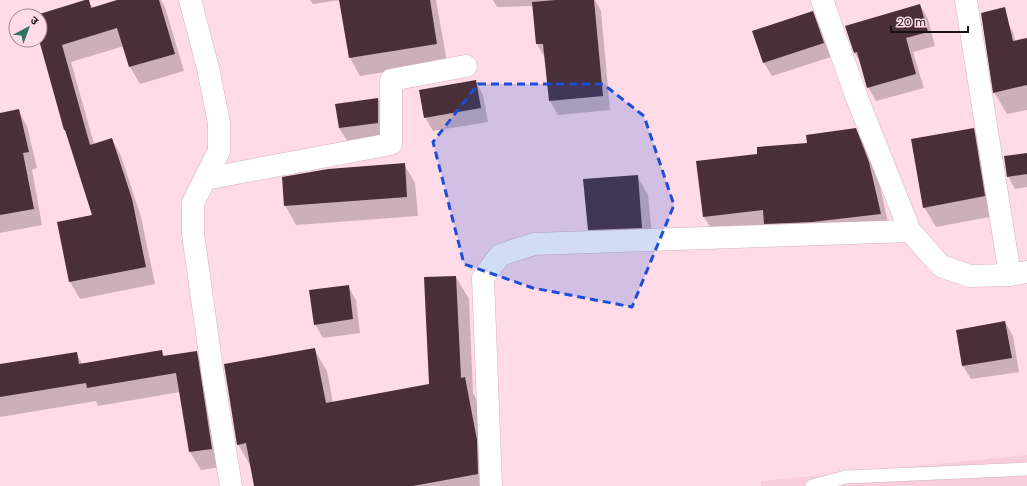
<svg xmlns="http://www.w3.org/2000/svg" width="1027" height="486" viewBox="0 0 1027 486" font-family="'DM Sans','Noto Sans Devanagari',sans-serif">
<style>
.built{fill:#f8cddc}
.shadow{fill:#0003}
.building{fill:#4a2f39}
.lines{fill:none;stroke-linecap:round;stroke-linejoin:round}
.service-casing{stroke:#d4b2be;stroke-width:14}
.minor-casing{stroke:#d4b2be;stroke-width:23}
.service{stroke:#fff;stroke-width:13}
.minor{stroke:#fff;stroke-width:22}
.marked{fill:#1d4ed8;fill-opacity:0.2;stroke:#1d4ed8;stroke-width:3;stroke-dasharray:8 5;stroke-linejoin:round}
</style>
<rect width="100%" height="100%" fill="#ffdbe8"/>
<!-- built -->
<polygon class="built" points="1027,455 1027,486 761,486 761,481"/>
<!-- shadow -->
<g class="shadow">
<polygon points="88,0 93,8 121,0 161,0 165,7 184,71 140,84 130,67 124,46 71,62 94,144 112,139 121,156 141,217 155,284 80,299 70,282 58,223 94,216 67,133 65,130 40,39 40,16 36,16"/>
<polygon points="310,0 436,0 447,62 360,76 350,58 340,0 313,4"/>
<polygon points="493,0 595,0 601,11 610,110 558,115 550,101 545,58 537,44 533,6 497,7"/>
<polygon points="920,5 928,19 935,46 913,52 924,88 876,101 868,87 860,62 855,53"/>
<polygon points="1000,10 1013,32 1020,62 1027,61 1027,110 1007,114 994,92"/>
<polygon points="812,12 820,26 831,57 772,76 764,63 753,32"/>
<polygon points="475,81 483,95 488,122 433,131 425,117"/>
<polygon points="378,99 386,113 386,136 348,142 339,128"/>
<polygon points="18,110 27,126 37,168 32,170 42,225 0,233 0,114"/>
<polygon points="855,129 866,148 879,181 890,232 715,235 704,217 758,154 808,143"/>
<polygon points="973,129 984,148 995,216 936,227 924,207"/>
<polygon points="1027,154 1027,187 1015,189 1008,176"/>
<polygon points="404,164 415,183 418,216 296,225 285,205"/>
<polygon points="637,176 648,195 653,247 600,249 589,229"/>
<polygon points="456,277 469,299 473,393 477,401 490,486 256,486 251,467 238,444 314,349 327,371 333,403 430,385"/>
<polygon points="348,286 356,300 360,333 323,338 315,324"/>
<polygon points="1005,322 1013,336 1019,372 971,379 963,366"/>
<polygon points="162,352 165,357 196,352 207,370 222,467 201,470 190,452 180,392 98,406 96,401 0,417 0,365 76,353 83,365"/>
</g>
<!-- building -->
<g class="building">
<polygon points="85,0 89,0 91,8 117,0 159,0 175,54 129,67 117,28 62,45 90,145 112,138 132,199 146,267 69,282 57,222 92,215 65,130 64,130 39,40 40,40 40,16 33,16"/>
<polygon points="339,0 430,0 437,44 349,58"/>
<polygon points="556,0 594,0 603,96 549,101 543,44 536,44 532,2"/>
<polygon points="920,4 928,32 906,38 916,74 867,88 857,52 854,53 845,26"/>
<polygon points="1005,7 1013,41 1027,38 1027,85 993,93 981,13"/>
<polygon points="813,11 824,43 763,63 752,31"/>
<polygon points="476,80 481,108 424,118 419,90"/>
<polygon points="378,98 378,123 339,128 335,104"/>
<polygon points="19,109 29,152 23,153 34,209 0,215 0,113"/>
<polygon points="856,128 869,162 881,214 812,222 764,224 763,210 703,217 696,161 757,154 757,147 807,143 806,135"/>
<polygon points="974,128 985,196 923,208 911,139"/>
<polygon points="1027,153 1027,174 1007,177 1004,156"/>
<polygon points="405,163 407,197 284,206 282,177 328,169"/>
<polygon points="638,175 642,228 588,230 583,179"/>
<polygon points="456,276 461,378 465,377 477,440 478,474 413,486 254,486 246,443 237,445 224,364 315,348 326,403 429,384 424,277"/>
<polygon points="349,285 353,319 314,325 309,290"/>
<polygon points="1005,321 1012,358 962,366 956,330"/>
<polygon points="162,350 163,356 197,351 212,449 189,452 176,373 87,388 86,383 0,397 0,364 77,352 79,364"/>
</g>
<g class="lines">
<defs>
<polyline id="service" points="812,486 846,477 1027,469"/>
<g id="minor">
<polyline points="190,0 208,68 219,123 219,151 193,203 193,234 213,376 231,486"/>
<polyline points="822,0 857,98 910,231 941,266 970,276 1010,275 1027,272"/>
<polyline points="966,0 1010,275"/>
<polyline points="205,179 391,144 391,80 466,66"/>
<polyline points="491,486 483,278 500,255 534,244 910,231"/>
</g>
</defs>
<!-- service casing -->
<use href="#service" class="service-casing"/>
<!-- minor casing -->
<use href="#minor" class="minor-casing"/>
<!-- service -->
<use href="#service" class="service"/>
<!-- minor -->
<use href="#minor" class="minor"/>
</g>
<!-- marked area -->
<path class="marked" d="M478 84H603L644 116 674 205 632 307 533 288 464 264 433 142Z"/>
<!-- north arrow -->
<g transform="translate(28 28) rotate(41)"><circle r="19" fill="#ffdbe8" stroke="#a48a93"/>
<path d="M0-3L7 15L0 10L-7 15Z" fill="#2e7061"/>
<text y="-6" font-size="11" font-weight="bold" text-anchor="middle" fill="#1b1014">उ</text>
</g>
<!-- scale -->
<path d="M891 26v6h77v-6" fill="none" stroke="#1b1014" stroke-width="2"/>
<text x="897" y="26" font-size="12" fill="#1b1014" stroke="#ffdbe8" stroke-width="3" paint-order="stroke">20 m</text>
</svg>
